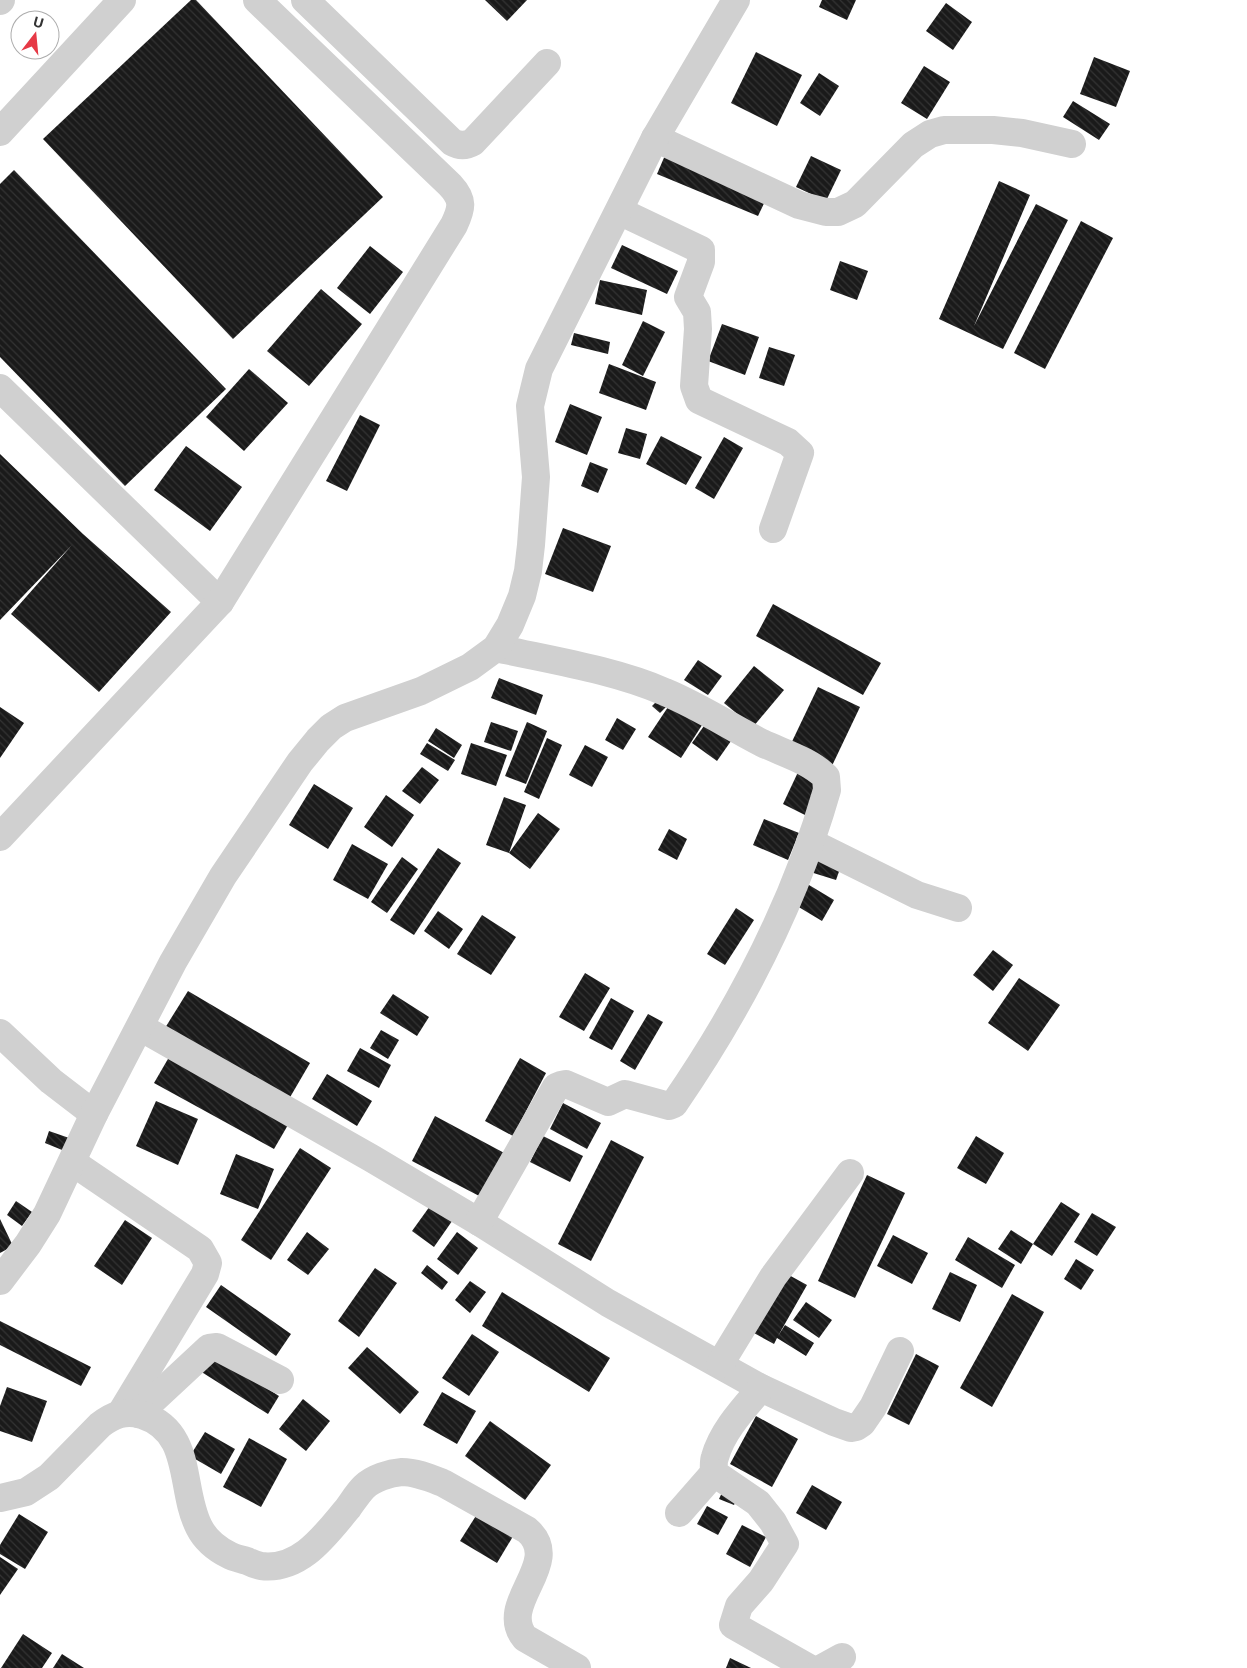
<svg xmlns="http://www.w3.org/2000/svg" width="1247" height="1668" viewBox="0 0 1247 1668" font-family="'Noto Sans',sans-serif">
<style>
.building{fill:url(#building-back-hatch)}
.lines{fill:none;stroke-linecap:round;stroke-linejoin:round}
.minor{stroke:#d0d0d0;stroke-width:28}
</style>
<defs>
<pattern id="building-back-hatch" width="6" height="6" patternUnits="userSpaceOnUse" patternTransform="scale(1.25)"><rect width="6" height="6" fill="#1a1a1a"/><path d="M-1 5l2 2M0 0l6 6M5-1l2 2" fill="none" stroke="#333"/></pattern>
</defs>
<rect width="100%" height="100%" fill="#fff"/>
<!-- building -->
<g class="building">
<polygon points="191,0 196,0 383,197 233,339 43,139"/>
<polygon points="485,0 527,0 507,21"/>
<polygon points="822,0 856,0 847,20 819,7"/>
<polygon points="946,3 972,22 953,50 926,31"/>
<polygon points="756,52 802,75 777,126 731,103"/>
<polygon points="1094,57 1130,71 1116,107 1080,94"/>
<polygon points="924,66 950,82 927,119 901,103"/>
<polygon points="819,73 839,86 820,116 800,103"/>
<polygon points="1073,101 1110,124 1099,140 1063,117"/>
<polygon points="666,153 768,195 758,216 657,174"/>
<polygon points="811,156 841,170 826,201 796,187"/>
<polygon points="14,170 226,389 125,486 0,357 0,184"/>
<polygon points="999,181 1030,195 974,326 1036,204 1068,220 1003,349 939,319"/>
<polygon points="1081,221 1113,238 1045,369 1014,353"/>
<polygon points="622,245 678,271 667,294 611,268"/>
<polygon points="370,246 403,272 370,314 337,288"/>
<polygon points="840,261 868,271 857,300 830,290"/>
<polygon points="600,280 647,290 642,315 595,304"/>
<polygon points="321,289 362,324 309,386 267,351"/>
<polygon points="643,321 665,332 643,376 622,365"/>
<polygon points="722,324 759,337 745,375 708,361"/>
<polygon points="574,333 610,342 608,354 571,345"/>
<polygon points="769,347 795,355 784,386 759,378"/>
<polygon points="609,364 656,382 646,410 599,393"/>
<polygon points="249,369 288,403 244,451 206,417"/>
<polygon points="570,404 602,417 587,455 555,442"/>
<polygon points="360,415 380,425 347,491 326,481"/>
<polygon points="626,428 647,434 640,459 618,453"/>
<polygon points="661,436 702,457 686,485 646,464"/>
<polygon points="724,437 743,448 714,499 695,488"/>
<polygon points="186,446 242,487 210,531 154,490"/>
<polygon points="0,454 83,534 171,612 99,692 11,614 72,545 0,620"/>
<polygon points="590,462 608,469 598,493 581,486"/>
<polygon points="563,528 611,546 593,592 545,574"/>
<polygon points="773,604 881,663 863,695 756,636"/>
<polygon points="698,660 722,676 708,695 684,680"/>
<polygon points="754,666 784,690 753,727 724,703"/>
<polygon points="499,678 543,695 536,715 491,698"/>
<polygon points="818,687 860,707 830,770 788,750"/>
<polygon points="664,694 672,701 660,713 652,706"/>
<polygon points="672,701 704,722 681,758 648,737"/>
<polygon points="0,707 24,723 0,758"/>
<polygon points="617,718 636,729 623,750 605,740"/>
<polygon points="491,722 518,731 511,751 484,742"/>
<polygon points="527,722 547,731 526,784 505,776"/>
<polygon points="706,723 731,741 717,761 692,743"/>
<polygon points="436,728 462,745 454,758 428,741"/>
<polygon points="547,738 562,745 539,799 524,792"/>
<polygon points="427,743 455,760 448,771 420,754"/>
<polygon points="471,743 507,755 496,786 461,774"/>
<polygon points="585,745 608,757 592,787 569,775"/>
<polygon points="422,767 439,780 420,804 402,791"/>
<polygon points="799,770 824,783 807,816 783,804"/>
<polygon points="314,784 353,808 328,849 289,825"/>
<polygon points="386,795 414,815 392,847 364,827"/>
<polygon points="504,797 526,805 509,853 538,813 560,829 530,869 509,853 486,845"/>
<polygon points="764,819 799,833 788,860 753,845"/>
<polygon points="669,829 687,839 677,860 658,850"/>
<polygon points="352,844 388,864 368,899 333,880"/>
<polygon points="438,848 461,863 414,935 390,920"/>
<polygon points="812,853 842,863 836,880 807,871"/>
<polygon points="402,857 418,869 387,913 371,902"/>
<polygon points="804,882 834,900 822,921 792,903"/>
<polygon points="736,908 754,920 725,965 707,954"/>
<polygon points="438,911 463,929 449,949 424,931"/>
<polygon points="482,915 516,937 491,975 457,954"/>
<polygon points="993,950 1013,965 993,991 973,975"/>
<polygon points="585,973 610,988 584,1031 559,1017"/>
<polygon points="1019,978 1060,1005 1028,1051 988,1023"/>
<polygon points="188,991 310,1063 289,1099 165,1028"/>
<polygon points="393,994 429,1017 417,1036 380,1013"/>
<polygon points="611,998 634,1011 612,1050 589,1038"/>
<polygon points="648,1014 663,1022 635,1070 620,1061"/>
<polygon points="381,1030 399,1040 388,1059 370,1048"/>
<polygon points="360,1048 391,1065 379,1088 347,1071"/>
<polygon points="172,1052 292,1118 274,1149 154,1083"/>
<polygon points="520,1058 546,1073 513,1136 485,1121"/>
<polygon points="327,1074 372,1101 357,1126 312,1099"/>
<polygon points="156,1101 198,1119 178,1165 136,1146"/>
<polygon points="563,1103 601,1123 587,1149 550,1129"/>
<polygon points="435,1116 508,1155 485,1199 412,1161"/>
<polygon points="49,1131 72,1139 67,1152 45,1143"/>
<polygon points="543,1136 583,1156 570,1182 530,1162"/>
<polygon points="976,1136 1004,1153 986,1184 957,1168"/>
<polygon points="611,1140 644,1157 591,1261 558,1244"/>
<polygon points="300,1148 331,1168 271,1260 241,1240"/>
<polygon points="236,1154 274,1169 258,1209 220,1194"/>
<polygon points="867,1175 905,1193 855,1298 818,1281"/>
<polygon points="435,1199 457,1214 434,1247 412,1231"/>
<polygon points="16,1201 32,1212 22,1226 7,1215"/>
<polygon points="1061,1202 1080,1214 1052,1256 1033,1244"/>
<polygon points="1092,1213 1116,1227 1097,1256 1074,1242"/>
<polygon points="0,1219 13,1246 0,1253"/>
<polygon points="125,1220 152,1238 122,1285 94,1266"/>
<polygon points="1011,1230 1033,1244 1021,1264 998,1249"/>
<polygon points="307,1232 329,1249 308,1275 287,1260"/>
<polygon points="457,1232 478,1248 458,1275 437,1259"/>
<polygon points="893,1235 928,1253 912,1284 877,1266"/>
<polygon points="968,1237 1015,1265 1002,1288 955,1260"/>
<polygon points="1076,1259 1094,1270 1081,1290 1064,1279"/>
<polygon points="427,1265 448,1282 442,1290 421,1273"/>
<polygon points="375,1268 397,1283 359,1337 338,1321"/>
<polygon points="950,1272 977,1285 960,1322 932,1309"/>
<polygon points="787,1274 807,1285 778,1336 785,1325 814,1343 806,1356 777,1338 774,1344 754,1333"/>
<polygon points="470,1281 486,1292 470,1313 455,1300"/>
<polygon points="221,1285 291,1334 276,1356 206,1307"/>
<polygon points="502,1292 610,1358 589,1392 482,1326"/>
<polygon points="1012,1294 1044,1312 992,1407 960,1388"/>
<polygon points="806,1302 832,1320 819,1338 793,1320"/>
<polygon points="0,1321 91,1367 81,1386 0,1345"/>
<polygon points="472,1334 499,1352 469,1396 442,1378"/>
<polygon points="367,1347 419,1392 400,1414 348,1368"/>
<polygon points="212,1353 279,1396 268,1414 200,1371"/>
<polygon points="916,1354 939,1366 909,1425 887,1414"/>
<polygon points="7,1387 47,1401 32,1442 0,1431 0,1406"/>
<polygon points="442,1392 476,1411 457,1444 423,1425"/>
<polygon points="303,1399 330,1421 306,1451 279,1429"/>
<polygon points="756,1416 798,1439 772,1487 730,1464"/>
<polygon points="490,1421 551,1465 525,1500 465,1456"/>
<polygon points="205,1432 235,1449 221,1474 190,1456"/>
<polygon points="249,1438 287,1459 261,1507 223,1487"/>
<polygon points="812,1485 842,1502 826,1530 796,1513"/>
<polygon points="725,1486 740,1493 734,1505 719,1499"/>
<polygon points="707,1506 728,1517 718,1535 697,1524"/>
<polygon points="479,1511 515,1533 497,1563 460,1541"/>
<polygon points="19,1514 48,1532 25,1569 0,1554 0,1545"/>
<polygon points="742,1525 766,1537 750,1567 726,1554"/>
<polygon points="0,1557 18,1569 0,1595"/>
<polygon points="23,1634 52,1653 42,1668 1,1668"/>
<polygon points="62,1654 84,1668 53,1668"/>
<polygon points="730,1658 751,1668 726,1668"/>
</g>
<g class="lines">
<!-- minor -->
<g class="minor">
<path d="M305 0 452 142C459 146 466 146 473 142L547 63"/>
<polyline points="0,1 1,0"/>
<polyline points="0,132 122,0"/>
<polyline points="655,138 799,205 826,212 838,212 855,204 913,145 930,134 944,130 993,130 1022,133 1072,144"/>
<polyline points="619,211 701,250 701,262 688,297 697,312 698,329 694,386 699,400 788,442 800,453 773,529"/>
<polyline points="0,388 220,602"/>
<path d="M0 837 220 602 454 225C462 208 464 200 450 185L257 0"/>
<polyline points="810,842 917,895 958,908"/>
<polyline points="140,1027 371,1158 479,1222 608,1303 761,1388 834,1422 851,1428 856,1427 862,1423 873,1407 900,1351"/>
<polyline points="0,1033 51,1081 94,1114"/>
<polyline points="72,1162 200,1249 208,1263 205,1274 121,1413"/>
<path d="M479 1222 556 1087 561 1085 566 1084 608 1102 625 1094 669 1106 674 1104C740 1008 795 902 827 790L826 777C809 760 783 753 762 743 729 726 699 706 665 692 615 670 550 660 496 648"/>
<polyline points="0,1281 28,1244 47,1214 94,1114 173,962 223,876 300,762 318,740 331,727 345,718 421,691 470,667 496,648 510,625 522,596 528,571 531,545 536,477 530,406 539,369 655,138 736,0"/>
<polyline points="720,1364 773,1277 850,1173"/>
<path d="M761 1388C744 1408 722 1431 715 1457 713 1462 714 1468 714 1473L758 1503 773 1522 785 1544 761 1581 739 1606 733 1625 809 1668"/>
<polyline points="138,1414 209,1348 217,1347 280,1380"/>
<path d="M0 1498 26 1492 49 1477 100 1425C113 1415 125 1410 142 1415 194 1432 179 1488 199 1527 205 1539 217 1549 229 1555 234 1558 241 1559 247 1561 251 1563 256 1565 261 1566 301 1571 326 1534 348 1508 353 1501 358 1493 364 1487 373 1478 390 1473 402 1472 416 1472 430 1478 443 1483L527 1530C565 1563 496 1603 525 1638L577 1668"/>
<polyline points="679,1513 714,1473"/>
<polyline points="822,1668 842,1657"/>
</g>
</g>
<!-- north arrow -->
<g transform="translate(35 35) rotate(16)"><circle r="24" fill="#ffffff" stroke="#adadad"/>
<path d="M0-4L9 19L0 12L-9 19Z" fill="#e63946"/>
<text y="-8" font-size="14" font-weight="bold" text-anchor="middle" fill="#333333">U</text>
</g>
</svg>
